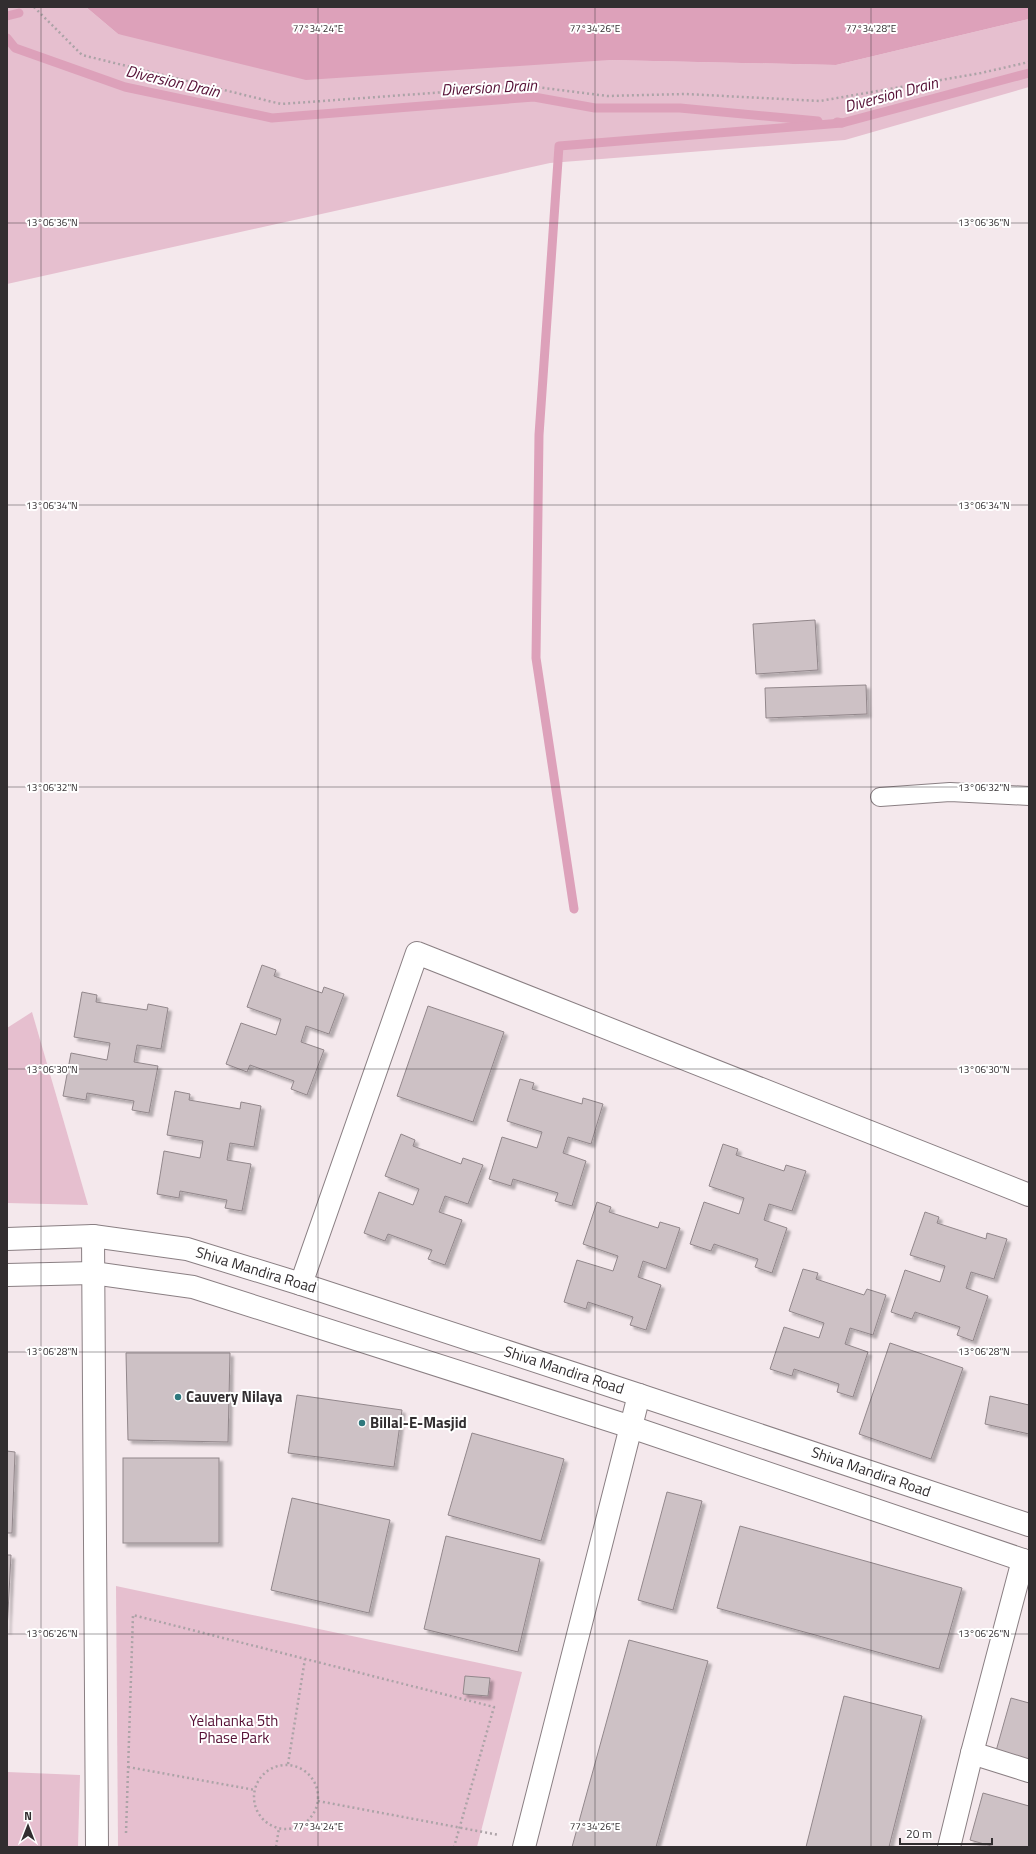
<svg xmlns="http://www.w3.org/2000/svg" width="1036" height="1854" viewBox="0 0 1036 1854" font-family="'Titillium Web',sans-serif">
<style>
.green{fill:#e6bfcf}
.water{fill:#dda1ba}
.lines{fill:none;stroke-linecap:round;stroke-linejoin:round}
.stream{stroke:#dda1ba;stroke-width:9}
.building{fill:#cdc1c5;stroke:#92878b;filter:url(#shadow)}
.service-casing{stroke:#8a7f83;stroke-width:20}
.minor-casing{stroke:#8a7f83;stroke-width:24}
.tertiary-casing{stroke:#8a7f83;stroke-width:24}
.path{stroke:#aca3a7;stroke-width:2.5;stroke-dasharray:2 3;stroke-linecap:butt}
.service{stroke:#fff;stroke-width:18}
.minor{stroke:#fff;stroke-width:22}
.tertiary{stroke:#fff;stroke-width:22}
.ticks{fill:none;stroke:#322e30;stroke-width:1;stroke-opacity:0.45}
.poi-dot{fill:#2e787d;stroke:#fff;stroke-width:1.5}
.labels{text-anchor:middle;stroke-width:4;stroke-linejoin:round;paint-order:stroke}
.street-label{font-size:15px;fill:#322e30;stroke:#fff}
.poi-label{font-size:15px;font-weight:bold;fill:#322e30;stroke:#fff;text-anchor:start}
.park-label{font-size:15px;fill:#561035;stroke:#fff}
.water-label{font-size:16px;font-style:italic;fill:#550f35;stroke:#fff}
.ticks-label{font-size:10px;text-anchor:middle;fill:#322e30;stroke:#fff;stroke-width:4;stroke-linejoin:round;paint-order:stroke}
</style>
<defs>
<filter id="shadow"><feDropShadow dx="3.5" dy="3.5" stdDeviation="1" flood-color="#0004"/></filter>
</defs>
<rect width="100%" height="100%" fill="#f4e8ec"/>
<!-- green -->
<g class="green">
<polygon points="7,7 86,7 118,34 609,60 836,65 1029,19 1029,87 845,140 550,163 7,284"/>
<polygon points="32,1012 88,1205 7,1203 7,1028"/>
<polygon points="116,1586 522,1672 477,1847 118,1847"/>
<polygon points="7,1772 80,1775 78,1847 7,1847"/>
</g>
<!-- water -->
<polygon class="water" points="86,7 1029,7 1029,19 836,65 609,60 306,80 118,34"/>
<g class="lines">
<!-- stream -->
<g class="stream">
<polyline points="7,16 19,13"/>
<polyline points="7,38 15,48 125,87 272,118 534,97 595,108 680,108 818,121"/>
<polyline points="837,122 842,123 1029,73"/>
<polyline points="574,909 536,658 539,435 559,146 842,123"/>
</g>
</g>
<!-- building -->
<g class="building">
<polygon points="815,620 818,670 756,674 753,624"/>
<polygon points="866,685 867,714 766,718 765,688"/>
<polygon points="262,965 276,970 274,976 322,993 324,987 344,994 329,1034 306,1026 301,1042 324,1050 307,1095 291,1089 294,1081 250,1065 247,1072 226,1064 241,1023 276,1035 281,1019 247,1007"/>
<polygon points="82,992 97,995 96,1002 147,1010 148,1004 168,1008 161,1049 137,1045 134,1062 158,1066 149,1113 132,1110 134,1101 87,1093 86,1100 63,1096 71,1053 107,1060 110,1043 74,1037"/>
<polygon points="428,1006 504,1032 473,1122 397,1096"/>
<polygon points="520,1079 534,1083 532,1089 582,1104 583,1098 603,1104 591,1144 568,1137 563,1153 586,1161 572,1206 555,1201 558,1193 513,1179 511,1186 489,1179 502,1137 537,1148 542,1132 507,1121"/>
<polygon points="175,1091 190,1094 189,1100 240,1109 241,1102 261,1106 254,1147 230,1143 227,1160 251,1164 242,1211 225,1208 227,1200 180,1191 179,1198 157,1194 164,1151 200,1158 203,1141 167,1135"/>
<polygon points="401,1134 415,1140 413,1146 461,1164 463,1158 483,1165 468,1204 445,1196 439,1212 462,1220 445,1265 428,1259 432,1250 388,1234 385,1241 364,1233 379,1192 413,1205 419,1189 385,1176"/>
<polygon points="723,1144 738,1149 736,1155 784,1171 786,1165 806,1171 792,1211 769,1204 764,1220 787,1228 772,1273 755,1267 758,1259 714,1244 711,1251 690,1244 704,1202 739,1214 744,1198 709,1186"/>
<polygon points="597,1202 611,1207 609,1212 658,1228 660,1222 680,1228 666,1269 643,1261 638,1277 661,1285 646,1330 630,1325 633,1317 588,1302 586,1309 564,1302 577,1260 613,1271 618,1256 583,1244"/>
<polygon points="925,1212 939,1217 937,1223 986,1239 987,1233 1007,1239 994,1279 971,1272 966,1288 988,1296 973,1341 957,1335 960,1327 915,1312 912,1319 891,1312 905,1270 940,1282 945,1266 910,1255"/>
<polygon points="803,1269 818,1273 816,1279 864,1295 867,1289 886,1295 873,1335 850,1328 845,1344 868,1352 853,1397 837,1392 839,1384 794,1369 792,1376 770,1369 784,1327 819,1338 824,1323 789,1311"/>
<polygon points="890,1343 963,1368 931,1459 859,1434"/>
<polygon points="126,1353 230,1353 228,1442 128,1440"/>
<polygon points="297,1395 402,1410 394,1467 288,1453"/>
<polygon points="990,1396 1029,1405 1029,1434 985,1424"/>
<polygon points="472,1433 564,1459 541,1541 448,1515"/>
<polygon points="7,1451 15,1452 12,1533 7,1533"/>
<rect x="123" y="1458" width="96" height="85"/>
<polygon points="667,1492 702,1501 673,1610 638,1600"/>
<polygon points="292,1498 390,1520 369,1613 271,1590"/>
<polygon points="740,1526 962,1588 939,1669 717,1608"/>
<polygon points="446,1536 540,1559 518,1652 424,1629"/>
<polygon points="7,1555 11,1555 7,1631"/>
<polygon points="629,1640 708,1661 656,1847 572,1847"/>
<polygon points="465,1676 490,1678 488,1696 463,1694"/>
<polygon points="844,1696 922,1716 889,1847 806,1847"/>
<polygon points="1011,1698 1029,1703 1029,1760 996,1751"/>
<polygon points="983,1793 1029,1806 1029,1847 995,1847 970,1840"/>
</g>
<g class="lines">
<defs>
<polyline id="service" points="880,797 950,792 1029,796"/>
<g id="minor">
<polyline points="93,1236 97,1847"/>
<polyline points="301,1284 417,953 1029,1195"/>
<polyline points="972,1753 1029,1771"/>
<polyline points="524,1847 639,1395"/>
<polyline points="949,1847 972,1753 1023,1560"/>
</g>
<g id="tertiary">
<polyline points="7,1239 93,1236 187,1249 301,1284 639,1395 1029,1525"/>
<polyline points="7,1275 93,1273 193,1287 631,1427 1029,1562"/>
</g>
</defs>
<!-- service casing -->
<use href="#service" class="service-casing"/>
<!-- minor casing -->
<use href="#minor" class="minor-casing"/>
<!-- tertiary casing -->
<use href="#tertiary" class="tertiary-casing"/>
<!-- path -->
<g class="path">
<polyline points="34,7 82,55 281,104 528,86 607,96 686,94 820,101 981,73 1029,62"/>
<polyline points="288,1764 305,1659"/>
<circle cx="286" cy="1797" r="32"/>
<polyline points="128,1767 255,1790"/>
<polyline points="318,1801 499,1835"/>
<polyline points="126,1833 133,1615 494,1707 454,1847"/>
<polyline points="276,1847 279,1828"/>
</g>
<!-- service -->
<use href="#service" class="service"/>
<!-- minor -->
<use href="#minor" class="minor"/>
<!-- tertiary -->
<use href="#tertiary" class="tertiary"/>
</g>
<!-- ticks -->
<path class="ticks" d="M41 7V1847M318 7V1847M595 7V1847M871 7V1847M7 223H1029M7 505H1029M7 787H1029M7 1069H1029M7 1352H1029M7 1634H1029"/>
<!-- markers -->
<g class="poi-dot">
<circle cx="178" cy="1397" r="4"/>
<circle cx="362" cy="1423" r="4"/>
</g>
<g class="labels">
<!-- street labels -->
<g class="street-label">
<text transform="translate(256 1270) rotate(17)" y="5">Shiva Mandira Road</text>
<text transform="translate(564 1370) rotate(18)" y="5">Shiva Mandira Road</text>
<text transform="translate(871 1472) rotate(19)" y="5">Shiva Mandira Road</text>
</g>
<!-- poi labels -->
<g class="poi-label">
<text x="186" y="1402">Cauvery Nilaya</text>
<text x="370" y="1428">Billal-E-Masjid</text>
</g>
<!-- park labels -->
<g class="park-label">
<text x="234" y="1726">Yelahanka 5th<tspan x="234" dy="17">Phase Park</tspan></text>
</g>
<!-- water labels -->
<g class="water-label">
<text transform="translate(173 81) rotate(13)" y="6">Diversion Drain</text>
<text transform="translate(489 87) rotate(-3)" y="6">Diversion Drain</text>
<text transform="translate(891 94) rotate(-15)" y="6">Diversion Drain</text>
</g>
</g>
<g class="ticks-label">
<text x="318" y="32">77°34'24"E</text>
<text x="595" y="32">77°34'26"E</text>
<text x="871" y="32">77°34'28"E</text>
<text x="52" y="226">13°06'36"N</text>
<text x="984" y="226">13°06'36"N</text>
<text x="52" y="509">13°06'34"N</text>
<text x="984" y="509">13°06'34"N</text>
<text x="52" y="791">13°06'32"N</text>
<text x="984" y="791">13°06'32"N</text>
<text x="52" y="1073">13°06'30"N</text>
<text x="984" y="1073">13°06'30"N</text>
<text x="52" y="1355">13°06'28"N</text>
<text x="984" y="1355">13°06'28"N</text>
<text x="52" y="1637">13°06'26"N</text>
<text x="984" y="1637">13°06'26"N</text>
<text x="318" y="1830">77°34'24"E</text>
<text x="595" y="1830">77°34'26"E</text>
</g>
<!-- border -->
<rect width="1036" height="1854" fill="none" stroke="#322e30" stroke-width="16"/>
<!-- north arrow -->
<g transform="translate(28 1826)" stroke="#ffffff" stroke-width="3" paint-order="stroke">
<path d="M0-3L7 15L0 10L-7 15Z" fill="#322e30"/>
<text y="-6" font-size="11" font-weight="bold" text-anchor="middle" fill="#322e30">N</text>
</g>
<!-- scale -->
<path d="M900 1838v6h92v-6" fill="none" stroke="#322e30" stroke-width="2"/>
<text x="906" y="1838" font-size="12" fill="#322e30" stroke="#ffffff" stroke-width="3" paint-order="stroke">20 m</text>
</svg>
